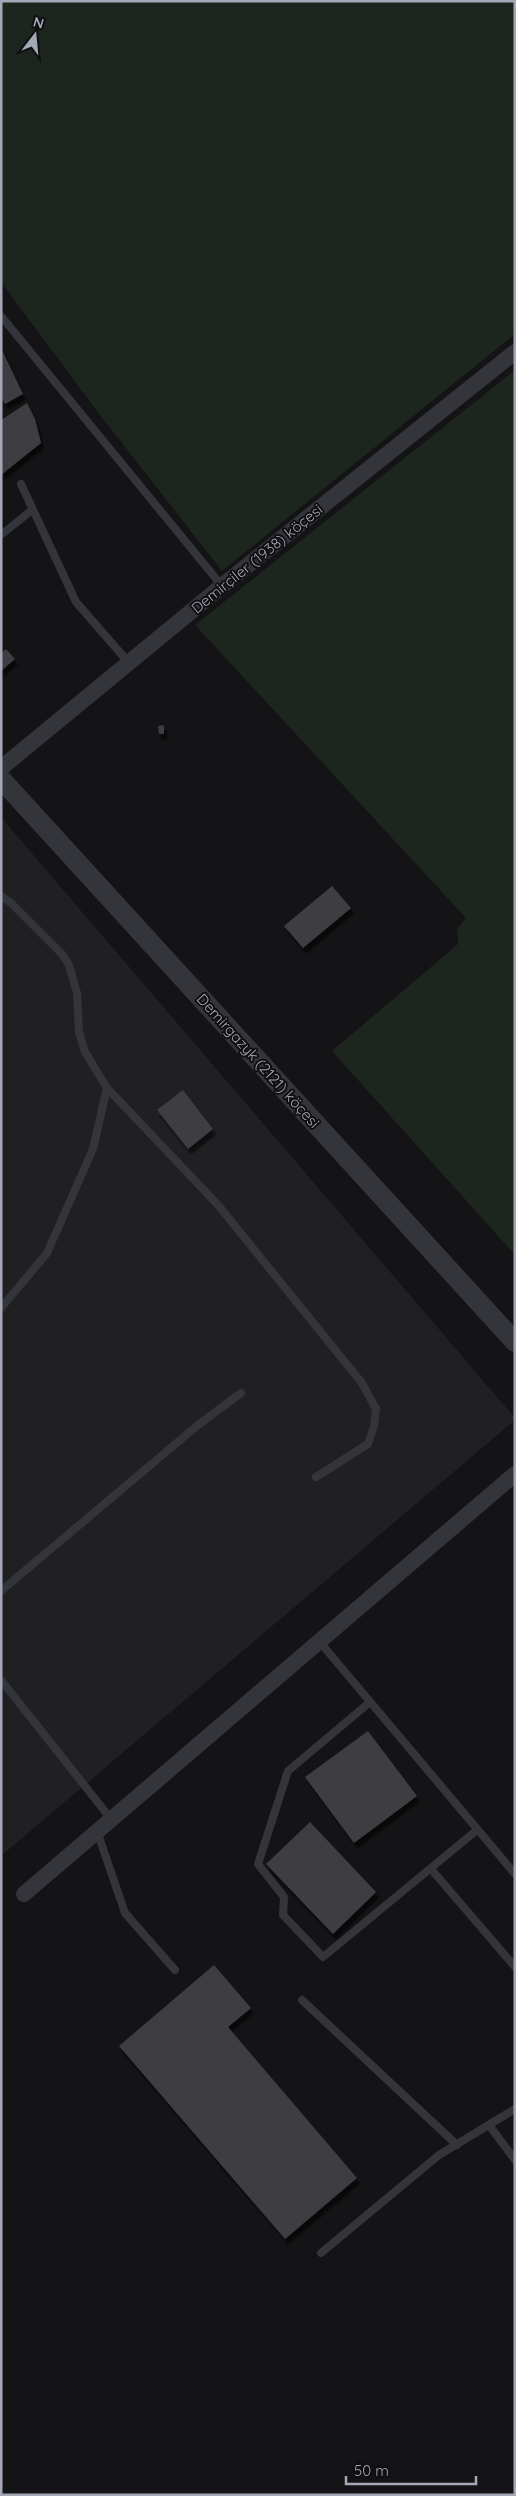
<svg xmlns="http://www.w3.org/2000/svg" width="516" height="2496" viewBox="0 0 516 2496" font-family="Quicksand,sans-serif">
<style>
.built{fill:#201f22}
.green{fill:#1d251f}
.building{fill:#3e3d42;filter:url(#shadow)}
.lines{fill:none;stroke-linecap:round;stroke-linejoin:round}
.service{stroke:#34353b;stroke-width:8}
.minor{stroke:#34353b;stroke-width:16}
.tertiary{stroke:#34353b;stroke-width:20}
.labels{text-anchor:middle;stroke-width:4;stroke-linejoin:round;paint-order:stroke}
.street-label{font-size:15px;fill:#a4a8b6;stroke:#0f0e10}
</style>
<defs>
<filter id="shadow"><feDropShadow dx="3" dy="5.5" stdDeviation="1" flood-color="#0009"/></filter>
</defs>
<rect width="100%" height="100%" fill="#141315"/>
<!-- built -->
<polygon class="built" points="1,817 515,1418 515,1420 1,1856"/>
<!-- green -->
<g class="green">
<polygon points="1,1 515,1 515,334 222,571 96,410 1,282"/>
<polygon points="515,370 515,1255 332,1051 458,944 457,929 466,918 195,625"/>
</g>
<!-- building -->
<g class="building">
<polygon points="1,348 23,394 5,404 1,397"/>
<polygon points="27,403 35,419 41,443 1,475 1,420"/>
<polygon points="6,649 15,659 1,671 1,653"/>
<polygon points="164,725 164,734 159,734 158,726"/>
<polygon points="332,886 351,908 303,948 284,926"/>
<polygon points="183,1090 213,1129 188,1149 157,1110"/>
<polygon points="368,1731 417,1796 354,1843 305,1777"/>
<polygon points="310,1822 376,1892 333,1934 266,1864"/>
<polygon points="214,1965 251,2008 228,2027 357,2178 285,2239 119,2046"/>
</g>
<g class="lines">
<!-- service -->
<g class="service">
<polyline points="1,316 222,586"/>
<polyline points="21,484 76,602 130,664"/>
<polyline points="1,535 32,510"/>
<polyline points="1,896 11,903 62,954 69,965 77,993 79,1032 85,1052 107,1088 218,1205 362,1383 376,1409 374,1426 368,1444 316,1477"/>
<polyline points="1,1308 47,1253 93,1149 107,1088"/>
<polyline points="1,1591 198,1425 241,1393"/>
<polyline points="319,1641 515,1874"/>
<polyline points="1,1680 111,1819"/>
<polyline points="370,1702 288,1771 258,1864 284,1897 283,1915 323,1957 477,1830"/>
<polyline points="97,1831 125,1913 175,1970"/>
<polyline points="431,1869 515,1967"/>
<polyline points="302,2000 457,2145"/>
<polyline points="489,2125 515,2160"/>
<polyline points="321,2253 439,2155 515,2109"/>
</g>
<!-- minor -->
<g class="minor">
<polyline points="1,768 222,586 515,352"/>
<polyline points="24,1894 515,1474"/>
</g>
<!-- tertiary -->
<polyline class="tertiary" points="1,779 515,1342"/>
</g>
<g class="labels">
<!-- street labels -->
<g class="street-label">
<text transform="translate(257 559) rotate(-39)" y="5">Demirçiler (1938) köçesi</text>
<text transform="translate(258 1061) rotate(48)" y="5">Demirgazyk (2121) köçesi</text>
</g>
</g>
<!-- border -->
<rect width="516" height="2496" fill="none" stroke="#a4a8b6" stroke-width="5"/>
<!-- north arrow -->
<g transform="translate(35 35) rotate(16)" stroke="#0f0e10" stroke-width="4" paint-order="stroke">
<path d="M0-4L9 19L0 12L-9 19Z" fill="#a4a8b6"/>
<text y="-8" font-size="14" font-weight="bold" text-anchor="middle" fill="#a4a8b6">N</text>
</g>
<!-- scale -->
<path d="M346 2476v8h130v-8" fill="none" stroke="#a4a8b6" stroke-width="2.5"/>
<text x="354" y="2476" font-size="15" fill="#a4a8b6" stroke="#0f0e10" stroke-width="4" paint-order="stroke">50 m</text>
</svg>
